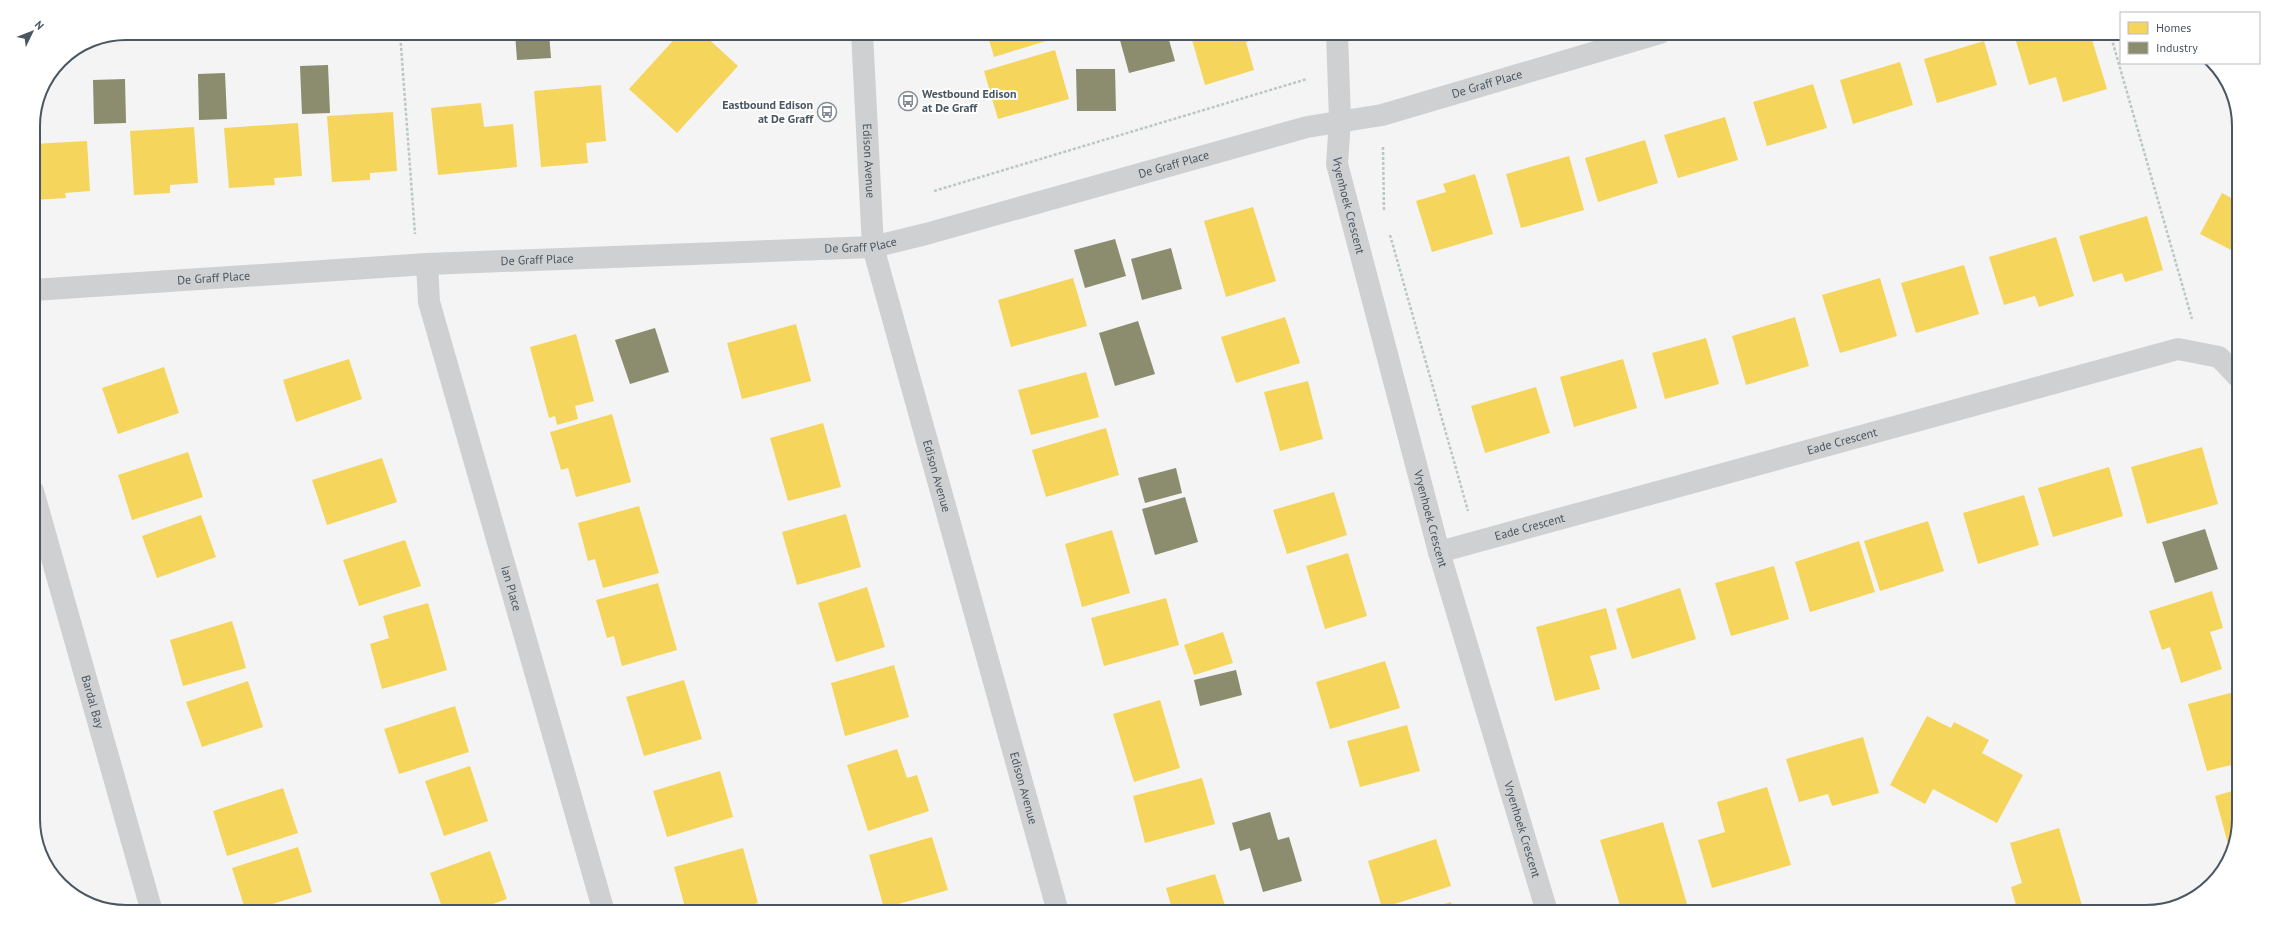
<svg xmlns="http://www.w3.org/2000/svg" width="2272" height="945" viewBox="0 0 2272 945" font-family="'PT Sans',sans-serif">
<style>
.homes{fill:#f6d55c}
.industry{fill:#8c8c6e}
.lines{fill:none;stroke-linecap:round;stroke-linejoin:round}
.path{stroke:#bcc7c4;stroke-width:2.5;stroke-dasharray:3 2;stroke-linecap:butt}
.street{stroke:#ced0d2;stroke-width:22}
.labels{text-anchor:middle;stroke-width:4;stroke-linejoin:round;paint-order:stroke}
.street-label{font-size:12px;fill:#4a5661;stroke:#fff}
.poi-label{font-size:12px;font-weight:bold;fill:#4a5661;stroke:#fff;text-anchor:start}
.rim{fill:none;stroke:#4a5661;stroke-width:2}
</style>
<rect width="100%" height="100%" fill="#f4f4f4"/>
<!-- homes -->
<g class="homes">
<polygon points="680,33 702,33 738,66 677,133 629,89"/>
<polygon points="987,33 1044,33 1046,41 994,57"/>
<polygon points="1190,33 1251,33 1253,40 1246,42 1254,70 1205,85"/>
<polygon points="2042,33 2090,33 2107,89 2063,102 2056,77 2029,85 2016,41"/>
<polygon points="1984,41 1997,85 1937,103 1924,59"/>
<polygon points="1055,50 1069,99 998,119 984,71"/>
<polygon points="1900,62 1913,105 1853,124 1840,80"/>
<polygon points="1813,84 1827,128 1767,146 1753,102"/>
<polygon points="601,85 606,141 586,143 588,163 541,167 534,91"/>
<polygon points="481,103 484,127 513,124 517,167 438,175 431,108"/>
<polygon points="393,112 397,171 370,173 370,180 332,182 327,116"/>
<polygon points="1725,117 1738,160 1678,178 1664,135"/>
<polygon points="298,123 302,176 274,178 275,185 229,188 224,128"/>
<polygon points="194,127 198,183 170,185 170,193 134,195 130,131"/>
<polygon points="1645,140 1658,183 1598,202 1585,158"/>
<polygon points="87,141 90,191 65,193 66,198 33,200 33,144"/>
<polygon points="1569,156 1584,210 1521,228 1506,174"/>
<polygon points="1475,174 1493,234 1432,252 1416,201 1446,192 1443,184"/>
<polygon points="2222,193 2239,202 2239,254 2200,234"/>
<polygon points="1253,207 1276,281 1226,297 1204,221"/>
<polygon points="2147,216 2163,270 2125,282 2122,273 2093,282 2079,236"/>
<polygon points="2056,237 2074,296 2039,307 2035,296 2004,305 1989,257"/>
<polygon points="1964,265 1979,314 1916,333 1901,283"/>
<polygon points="1073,278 1087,326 1011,347 998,300"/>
<polygon points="1880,278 1897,336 1840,353 1822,295"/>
<polygon points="1285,317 1300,363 1236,383 1221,337"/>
<polygon points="1795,317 1809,366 1746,385 1732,336"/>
<polygon points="796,324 811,381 742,399 727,343"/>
<polygon points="576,334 594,401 575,406 578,419 557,425 555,416 549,418 530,347"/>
<polygon points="1706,338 1719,384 1665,399 1652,353"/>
<polygon points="349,359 362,399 296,422 283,380"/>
<polygon points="1623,359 1637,408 1574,427 1560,377"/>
<polygon points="164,367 179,413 118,434 102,388"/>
<polygon points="1086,372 1099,417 1031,435 1018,390"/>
<polygon points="1308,381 1323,439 1280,451 1264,392"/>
<polygon points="1536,387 1550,433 1485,453 1471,406"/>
<polygon points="612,414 631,482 576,497 568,468 561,470 550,432"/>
<polygon points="823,423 841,487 788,501 770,438"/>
<polygon points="1106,428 1119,475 1046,497 1032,450"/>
<polygon points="2202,447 2218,504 2147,524 2131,467"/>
<polygon points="188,452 203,497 132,520 118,475"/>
<polygon points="382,458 397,502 327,525 312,480"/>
<polygon points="2109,467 2123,516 2053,537 2038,488"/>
<polygon points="1334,492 1347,535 1287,554 1273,510"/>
<polygon points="2024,495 2039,545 1978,564 1963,513"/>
<polygon points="639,506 659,573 603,588 595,559 588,561 578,523"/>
<polygon points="846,514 861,567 797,585 782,532"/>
<polygon points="201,515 216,557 157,578 142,536"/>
<polygon points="1928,521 1944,571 1880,591 1864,541"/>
<polygon points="1112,530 1130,593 1082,607 1065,544"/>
<polygon points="405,540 421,586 359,606 343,560"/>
<polygon points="1859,541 1875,592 1810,612 1795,562"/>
<polygon points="1348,553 1367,616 1325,629 1306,566"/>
<polygon points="1774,566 1789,619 1731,636 1715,583"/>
<polygon points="658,583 677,650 622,666 614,636 607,638 596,600"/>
<polygon points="867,587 885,647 836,662 818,603"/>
<polygon points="1680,588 1696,639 1632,659 1616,609"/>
<polygon points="2212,591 2223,628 2210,632 2222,669 2181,683 2170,647 2162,650 2149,611"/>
<polygon points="1166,598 1179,645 1104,666 1091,618"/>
<polygon points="428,603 447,670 382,689 370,644 389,638 383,616"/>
<polygon points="1606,608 1617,649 1590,656 1600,689 1555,701 1536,627"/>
<polygon points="232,621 246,668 183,686 170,640"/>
<polygon points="1223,632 1233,663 1194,675 1184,645"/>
<polygon points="1385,661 1400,708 1330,729 1316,682"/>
<polygon points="894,665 909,717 845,736 831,683"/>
<polygon points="684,680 702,739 644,756 626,697"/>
<polygon points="248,681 263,727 202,747 186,702"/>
<polygon points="2238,691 2239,763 2207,771 2188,704"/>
<polygon points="1160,700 1180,768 1134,782 1113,714"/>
<polygon points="455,706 469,752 399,774 384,729"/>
<polygon points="1927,716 1951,728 1954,722 1989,740 1982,753 2023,775 1997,823 1933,789 1925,804 1890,785"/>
<polygon points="1407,725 1420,771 1360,787 1347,741"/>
<polygon points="1863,737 1879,793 1832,806 1828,794 1799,802 1786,759"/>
<polygon points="897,749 907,778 917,775 929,811 868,831 847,765"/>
<polygon points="470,766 488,821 444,836 425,781"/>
<polygon points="720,771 733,817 667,837 653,791"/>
<polygon points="1202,778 1215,824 1145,843 1133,796"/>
<polygon points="1767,787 1791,865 1712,888 1698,840 1725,832 1717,802"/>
<polygon points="283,788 298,833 227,856 213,811"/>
<polygon points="2239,789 2239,818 2231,855 2215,796"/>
<polygon points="33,811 44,845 41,846 33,825"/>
<polygon points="1663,822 1687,904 1659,912 1622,912 1600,840"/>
<polygon points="2059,828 2084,912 2018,912 2011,887 2022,883 2010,843"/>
<polygon points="932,837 948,890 884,908 869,855"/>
<polygon points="1436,839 1451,886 1382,908 1368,861"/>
<polygon points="298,847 312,892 246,912 232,868"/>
<polygon points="743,848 758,903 726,912 714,912 712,905 686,911 674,867"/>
<polygon points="490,851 507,899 470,912 463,912 460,904 443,910 430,873"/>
<polygon points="1215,874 1227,912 1173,912 1166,888"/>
<polygon points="1451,902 1454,912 1420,912"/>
</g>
<!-- industry -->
<g class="industry">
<polygon points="515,33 549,33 551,58 517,60"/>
<polygon points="1118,33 1167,33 1175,61 1129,73"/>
<polygon points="328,65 330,113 302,114 300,66"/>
<polygon points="1076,69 1115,69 1116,111 1077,111"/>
<polygon points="225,73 227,119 199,120 198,74"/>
<polygon points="125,79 126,123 94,124 93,80"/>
<polygon points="1115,239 1126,276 1085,288 1074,250"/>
<polygon points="1171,248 1182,289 1142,300 1131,259"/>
<polygon points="1138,321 1155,374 1115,386 1099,333"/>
<polygon points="655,328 669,372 630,384 615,340"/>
<polygon points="1176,468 1182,493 1145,503 1138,478"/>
<polygon points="1185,497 1198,542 1155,555 1142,509"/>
<polygon points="2205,529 2218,569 2175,583 2162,542"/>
<polygon points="1236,670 1242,695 1200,706 1194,680"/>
<polygon points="1270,812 1278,840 1289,837 1302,881 1263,892 1250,848 1240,851 1232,823"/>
</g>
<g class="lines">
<!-- path -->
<g class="path">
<polyline points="400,33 415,234"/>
<polyline points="2110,33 2192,319"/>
<polyline points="1383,147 1384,212"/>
<polyline points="934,191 1307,79"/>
<polyline points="1390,235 1468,511"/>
</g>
<!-- street -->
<g class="street">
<path id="s1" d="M862 33 873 247 1058 912"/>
<path id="s2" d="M1337 33 1340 120 1337 164 1439 552 1547 912"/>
<path id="s3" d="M427 264 429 302 604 912"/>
<path id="s4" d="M33 290 427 264 873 247 926 234 1307 127 1382 115 1660 33"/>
<path id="s5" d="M33 491 152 912"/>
<path id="s6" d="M1439 552 2178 349 2219 357 2239 378"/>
</g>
</g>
<!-- icons -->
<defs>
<symbol id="bus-ring" viewBox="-11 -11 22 22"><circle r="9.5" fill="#fff" stroke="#868d94" stroke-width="1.5"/><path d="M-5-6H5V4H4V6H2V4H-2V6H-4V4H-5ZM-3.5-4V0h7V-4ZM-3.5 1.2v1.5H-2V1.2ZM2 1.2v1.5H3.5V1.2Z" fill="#868d94"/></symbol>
</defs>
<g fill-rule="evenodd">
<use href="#bus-ring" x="897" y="90" width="22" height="22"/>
<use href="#bus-ring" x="816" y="101" width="22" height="22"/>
</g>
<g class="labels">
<!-- street labels -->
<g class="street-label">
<text dy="4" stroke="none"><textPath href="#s4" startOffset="1477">De Graff Place</textPath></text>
<text dy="4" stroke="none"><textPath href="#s1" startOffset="128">Edison Avenue</textPath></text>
<text dy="4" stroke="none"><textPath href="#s4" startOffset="1153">De Graff Place</textPath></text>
<text dy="4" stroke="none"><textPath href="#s2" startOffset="174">Vryenhoek Crescent</textPath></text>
<text dy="4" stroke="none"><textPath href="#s4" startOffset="829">De Graff Place</textPath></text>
<text dy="4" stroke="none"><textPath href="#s4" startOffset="505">De Graff Place</textPath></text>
<text dy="4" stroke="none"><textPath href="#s4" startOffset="181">De Graff Place</textPath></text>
<text dy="4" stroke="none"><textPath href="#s6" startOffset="418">Eade Crescent</textPath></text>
<text dy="4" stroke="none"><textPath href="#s1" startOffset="452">Edison Avenue</textPath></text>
<text dy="4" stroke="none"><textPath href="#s2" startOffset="498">Vryenhoek Crescent</textPath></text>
<text dy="4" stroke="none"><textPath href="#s6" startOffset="94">Eade Crescent</textPath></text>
<text dy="4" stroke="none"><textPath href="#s3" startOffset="336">Ian Place</textPath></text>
<text dy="4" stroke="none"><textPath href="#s5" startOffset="219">Bardal Bay</textPath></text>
<text dy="4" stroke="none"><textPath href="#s1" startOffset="776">Edison Avenue</textPath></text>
<text dy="4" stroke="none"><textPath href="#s2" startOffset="822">Vryenhoek Crescent</textPath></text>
</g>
<!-- poi labels -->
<g class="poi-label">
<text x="922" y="98">Westbound Edison<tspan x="922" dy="14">at De Graff</tspan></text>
<text x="813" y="109" text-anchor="end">Eastbound Edison<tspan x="813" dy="14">at De Graff</tspan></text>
</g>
</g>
<!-- crop -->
<path d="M0 0H2272V945H0ZM126 40H2146A86 86 0 0 1 2232 126V819A86 86 0 0 1 2146 905H126A86 86 0 0 1 40 819V126A86 86 0 0 1 126 40Z" fill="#fff" fill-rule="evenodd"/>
<path class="rim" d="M126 40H2146A86 86 0 0 1 2232 126V819A86 86 0 0 1 2146 905H126A86 86 0 0 1 40 819V126A86 86 0 0 1 126 40Z"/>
<!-- legend -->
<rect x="2120" y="12" width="140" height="52" fill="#ffffff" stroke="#b7bbc0"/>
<rect x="2128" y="22" width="20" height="12" fill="#f6d55c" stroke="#b7bbc0"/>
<text x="2156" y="32" font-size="12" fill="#4a5661">Homes</text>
<rect x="2128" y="42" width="20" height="12" fill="#8c8c6e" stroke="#b7bbc0"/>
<text x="2156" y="52" font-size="12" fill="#4a5661">Industry</text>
<!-- north arrow -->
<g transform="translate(32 32) rotate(47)" stroke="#ffffff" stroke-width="3" paint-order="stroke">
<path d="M0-3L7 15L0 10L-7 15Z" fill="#4a5661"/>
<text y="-6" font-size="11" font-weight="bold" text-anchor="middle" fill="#4a5661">N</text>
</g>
</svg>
